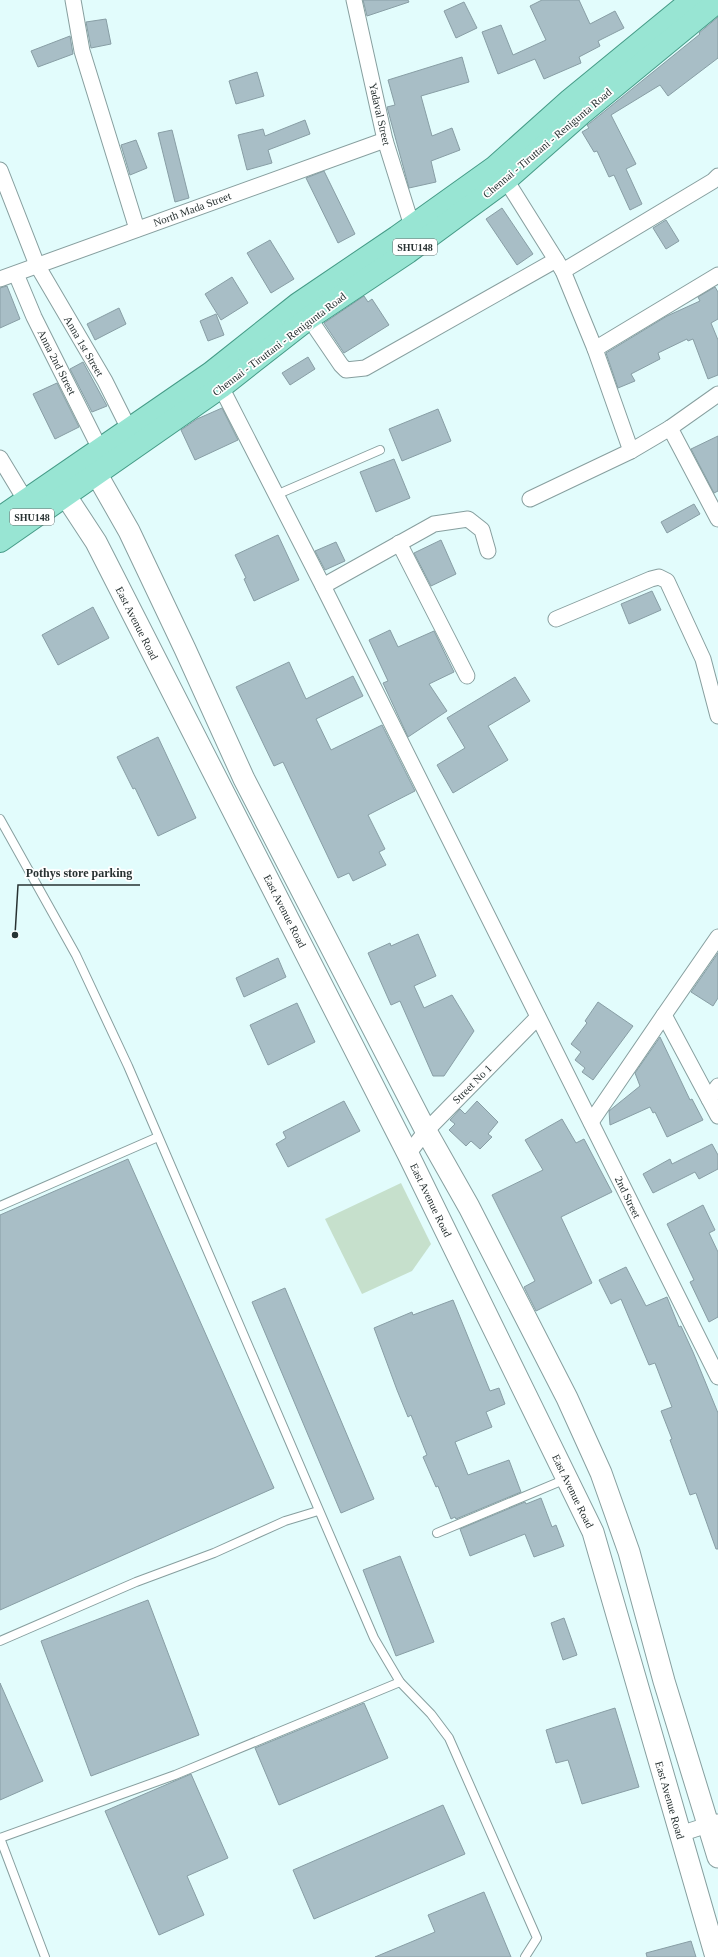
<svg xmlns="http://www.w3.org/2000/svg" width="718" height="1957" viewBox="0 0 718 1957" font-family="Georgia,serif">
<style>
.green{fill:#c6e0cc}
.building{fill:#a8bec6;stroke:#889ea5}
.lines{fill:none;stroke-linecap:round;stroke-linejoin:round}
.service-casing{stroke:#879f9f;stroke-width:10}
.minor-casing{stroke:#879f9f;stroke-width:17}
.secondary-casing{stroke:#879f9f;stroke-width:23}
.primary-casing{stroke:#459b87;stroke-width:24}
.service{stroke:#fff;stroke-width:8}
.minor{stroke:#fff;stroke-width:15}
.secondary{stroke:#fff;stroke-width:21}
.primary{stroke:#98e5d3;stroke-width:22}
.labels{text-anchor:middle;stroke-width:3.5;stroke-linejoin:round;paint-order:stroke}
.shield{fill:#fff;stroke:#687070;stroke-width:1}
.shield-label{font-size:10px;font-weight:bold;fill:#283232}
.street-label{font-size:11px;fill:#283232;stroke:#fff}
.leader{fill:none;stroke:#283232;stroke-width:1.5}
.callout-dot{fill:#283232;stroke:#fff;stroke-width:1.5}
.callout-label{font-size:12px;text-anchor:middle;font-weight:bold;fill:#283232;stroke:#fff;stroke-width:3.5;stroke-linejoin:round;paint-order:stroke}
</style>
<rect width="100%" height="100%" fill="#e2fcfc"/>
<!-- green -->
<polygon class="green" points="401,1183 431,1244 412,1271 362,1294 325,1219"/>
<!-- building -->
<g class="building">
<polygon points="363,0 408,0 409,2 367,16"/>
<polygon points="542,0 579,0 590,24 615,11 624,28 598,41 600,46 579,57 581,63 544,79 535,59 498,74 482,32 501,25 513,55 546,40 530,6"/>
<polygon points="464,2 477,28 456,38 444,11"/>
<polygon points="718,17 718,58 668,96 660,85 611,115 636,164 626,169 642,204 630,210 614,175 609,177 597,151 594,152 582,132 589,128 587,125 590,123 700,34 699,33"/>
<polygon points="106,19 111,44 91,48 86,22"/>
<polygon points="70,36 73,54 38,67 31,51"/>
<polygon points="462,57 469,82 421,96 432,136 452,128 460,150 431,161 436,182 409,188 387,107 395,105 388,80"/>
<polygon points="257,72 264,96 236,104 229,81"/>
<polygon points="305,120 310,134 268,150 272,163 247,170 238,135 263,129 265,136"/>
<polygon points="172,130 189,198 175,202 158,133"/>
<polygon points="136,140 147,168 130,175 121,145"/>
<polygon points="324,171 355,234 338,243 306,178"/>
<polygon points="502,208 533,254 517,265 486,219"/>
<polygon points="666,220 679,241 666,249 653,228"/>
<polygon points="270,240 294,279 271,293 247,253"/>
<polygon points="232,277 248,303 221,320 205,294"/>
<polygon points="7,286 20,319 0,328 0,288"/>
<polygon points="715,287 718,292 718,319 711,323 718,340 718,375 708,379 693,339 688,341 687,339 658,353 660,359 631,374 635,381 618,388 606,353 667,316 700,301 698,297"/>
<polygon points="364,296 368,302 372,299 389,325 344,353 324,323"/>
<polygon points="119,308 126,324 95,340 87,324"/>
<polygon points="216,314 224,335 208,341 200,321"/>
<polygon points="308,357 315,369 290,385 282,373"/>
<polygon points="83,362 107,406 92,412 70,369"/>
<polygon points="57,383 79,427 55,439 33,394"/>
<polygon points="222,408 238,440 195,460 181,430 197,419"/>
<polygon points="438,409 451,441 402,461 389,429"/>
<polygon points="718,436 718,491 714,493 691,449"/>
<polygon points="394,459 410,498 376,512 360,472"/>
<polygon points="694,504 700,514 667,533 661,522"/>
<polygon points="278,535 299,580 254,601 244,579 246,578 235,555"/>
<polygon points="441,540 456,574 431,586 414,553"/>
<polygon points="336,542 345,561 325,570 315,551"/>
<polygon points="652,591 661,610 629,624 621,604"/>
<polygon points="93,607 109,638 58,665 42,635"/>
<polygon points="390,630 398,647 434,631 454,672 429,684 447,711 408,737 383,683 388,681 369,640"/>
<polygon points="289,662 306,699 353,676 363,696 316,719 331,750 382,725 415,791 368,815 385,849 379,852 386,865 353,881 349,873 338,878 283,762 274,766 236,687"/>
<polygon points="515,677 530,701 488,726 508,760 453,793 437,765 465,748 447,718"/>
<polygon points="158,737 196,818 158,836 135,788 133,789 117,757"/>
<polygon points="418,934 436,976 414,986 424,1008 452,995 474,1031 444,1076 433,1076 400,1001 391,1005 368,953 390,943 391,946"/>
<polygon points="718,953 718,998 713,1006 691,992"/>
<polygon points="278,958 286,977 244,997 236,978"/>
<polygon points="598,1002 633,1026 593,1080 582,1072 585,1068 575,1060 581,1052 571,1044 587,1023 585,1021"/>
<polygon points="297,1003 315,1042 268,1065 250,1025"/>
<polygon points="660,1037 690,1100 692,1099 703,1120 667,1137 655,1112 653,1113 650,1107 610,1125 609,1111 640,1086 635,1073"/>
<polygon points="344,1101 360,1131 288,1167 276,1144 286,1138 283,1132"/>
<polygon points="477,1101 498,1122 488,1134 492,1137 480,1149 471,1141 466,1146 449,1130 455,1124 450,1120 460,1109 465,1114"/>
<polygon points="562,1119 576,1143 584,1139 612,1192 561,1217 592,1283 536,1311 524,1287 535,1281 492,1195 543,1170 525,1140"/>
<polygon points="712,1144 718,1155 718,1169 699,1179 695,1172 653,1193 643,1174 670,1159 672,1164"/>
<polygon points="128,1159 274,1488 0,1610 0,1215"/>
<polygon points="703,1205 715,1230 709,1233 718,1252 718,1317 709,1322 690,1282 694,1280 667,1224"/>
<polygon points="626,1267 646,1306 667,1297 679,1327 681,1326 693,1352 718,1413 718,1549 716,1549 696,1493 690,1495 670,1440 672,1439 661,1411 672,1407 655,1363 649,1365 621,1299 611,1304 599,1280"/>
<polygon points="285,1288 374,1499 341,1513 252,1302"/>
<polygon points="453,1300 490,1391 499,1388 505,1404 486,1412 492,1427 455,1442 468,1475 509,1460 521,1492 456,1519 455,1517 451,1519 438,1486 436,1487 423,1457 427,1455 411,1415 408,1417 397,1390 374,1328 412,1312 413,1315"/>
<polygon points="541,1498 552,1527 556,1525 564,1546 534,1557 525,1534 470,1556 460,1529 525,1502 526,1504"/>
<polygon points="400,1556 434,1642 396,1656 363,1570"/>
<polygon points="148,1600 199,1735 91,1776 41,1641"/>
<polygon points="564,1618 577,1655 563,1660 551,1623"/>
<polygon points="0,1683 43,1781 0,1800"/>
<polygon points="364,1703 388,1758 279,1805 255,1748"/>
<polygon points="615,1708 639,1787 582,1804 568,1760 556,1763 546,1730"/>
<polygon points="191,1774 228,1858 187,1876 204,1915 159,1935 105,1811"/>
<polygon points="443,1805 465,1854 314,1919 293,1870"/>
<polygon points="484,1892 511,1957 375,1957 435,1932 428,1915"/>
<polygon points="691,1941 696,1957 647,1957 646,1953"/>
</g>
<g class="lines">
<defs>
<g id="service">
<polyline points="276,495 380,450"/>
<polyline points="0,819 76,955 128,1066 374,1638 400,1682 431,1714 449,1738 537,1938 525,1957"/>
<polyline points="0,1206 158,1137"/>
<polyline points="437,1533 566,1479"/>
<polyline points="0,1641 136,1582 214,1553 285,1521 318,1511"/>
<polyline points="0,1838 175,1775 400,1682"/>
<polyline points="0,1838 45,1957"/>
</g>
<g id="minor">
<polyline points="73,0 82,51 137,229"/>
<polyline points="354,0 385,140 412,226 418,233"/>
<polyline points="0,170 37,265 105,381 129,429"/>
<polyline points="506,180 563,271 595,349 718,275"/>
<polyline points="563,271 713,181 718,176"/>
<polyline points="16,274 34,317 100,449"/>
<polyline points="0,279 385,140"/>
<polyline points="309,318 341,365 346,370 365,368 556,260"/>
<polyline points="595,349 631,451"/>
<polyline points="221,387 323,586 718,1377"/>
<polyline points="670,428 718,519"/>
<polyline points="0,458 26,501"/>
<polyline points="530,499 631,451 670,428 718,394"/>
<polyline points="399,543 467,676"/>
<polyline points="323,586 434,524 468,519 482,530 488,551"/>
<polyline points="556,619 651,579 659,577 667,581 703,659 718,716"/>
<polyline points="664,1015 718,937"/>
<polyline points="709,1099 718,1086"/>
<polyline points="591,1122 664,1015 718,1116"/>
<polyline points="408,1154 426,1131 538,1017"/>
<polyline points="680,1834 717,1822"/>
</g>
<g id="secondary">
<polyline points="88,459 129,531 185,649 244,779 426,1131 469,1207 567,1398 601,1473 629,1552 664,1681 718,1857"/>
<polyline points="56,481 96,542 408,1154 593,1532 716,1957"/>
</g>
<g id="primary">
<polyline points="0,518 211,373 298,304 397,237 495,167 570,100 692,0"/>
<polyline points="0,541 221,387 309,318 408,252 506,180 582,113 718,1"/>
</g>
</defs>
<!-- service casing -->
<use href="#service" class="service-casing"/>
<!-- minor casing -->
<use href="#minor" class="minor-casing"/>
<!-- secondary casing -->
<use href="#secondary" class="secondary-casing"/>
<!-- primary casing -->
<use href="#primary" class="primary-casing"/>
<!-- service -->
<use href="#service" class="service"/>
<!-- minor -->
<use href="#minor" class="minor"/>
<!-- secondary -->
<use href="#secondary" class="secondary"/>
<!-- primary -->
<use href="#primary" class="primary"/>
</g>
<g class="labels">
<!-- shield labels -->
<g class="shield">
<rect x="393" y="239" width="44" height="16" rx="3"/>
<rect x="10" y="509" width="44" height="16" rx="3"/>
</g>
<g class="shield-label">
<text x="415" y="251">SHU148</text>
<text x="32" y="521">SHU148</text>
</g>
<!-- street labels -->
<g class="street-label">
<text transform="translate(380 114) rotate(77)" y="4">Yadaval Street</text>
<text transform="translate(547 143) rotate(-40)" y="4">Chennai - Tiruttani - Renigunta Road</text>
<text transform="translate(192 209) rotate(-20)" y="4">North Mada Street</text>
<text transform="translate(279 344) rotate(-37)" y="4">Chennai - Tiruttani - Renigunta Road</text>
<text transform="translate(84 346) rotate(60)" y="4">Anna 1st Street</text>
<text transform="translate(57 362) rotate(63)" y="4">Anna 2nd Street</text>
<text transform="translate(137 623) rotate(63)" y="4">East Avenue Road</text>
<text transform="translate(285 911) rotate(63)" y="4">East Avenue Road</text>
<text transform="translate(472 1084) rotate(-45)" y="4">Street No 1</text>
<text transform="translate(628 1197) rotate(64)" y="4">2nd Street</text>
<text transform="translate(431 1200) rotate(64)" y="4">East Avenue Road</text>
<text transform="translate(573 1491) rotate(64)" y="4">East Avenue Road</text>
<text transform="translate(670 1800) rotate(74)" y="4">East Avenue Road</text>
</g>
</g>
<!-- callouts -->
<path class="leader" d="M15 935L18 885H140"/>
<circle class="callout-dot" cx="15" cy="935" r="4"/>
<g class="callout-label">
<text x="79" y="877">Pothys store parking</text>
</g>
</svg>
